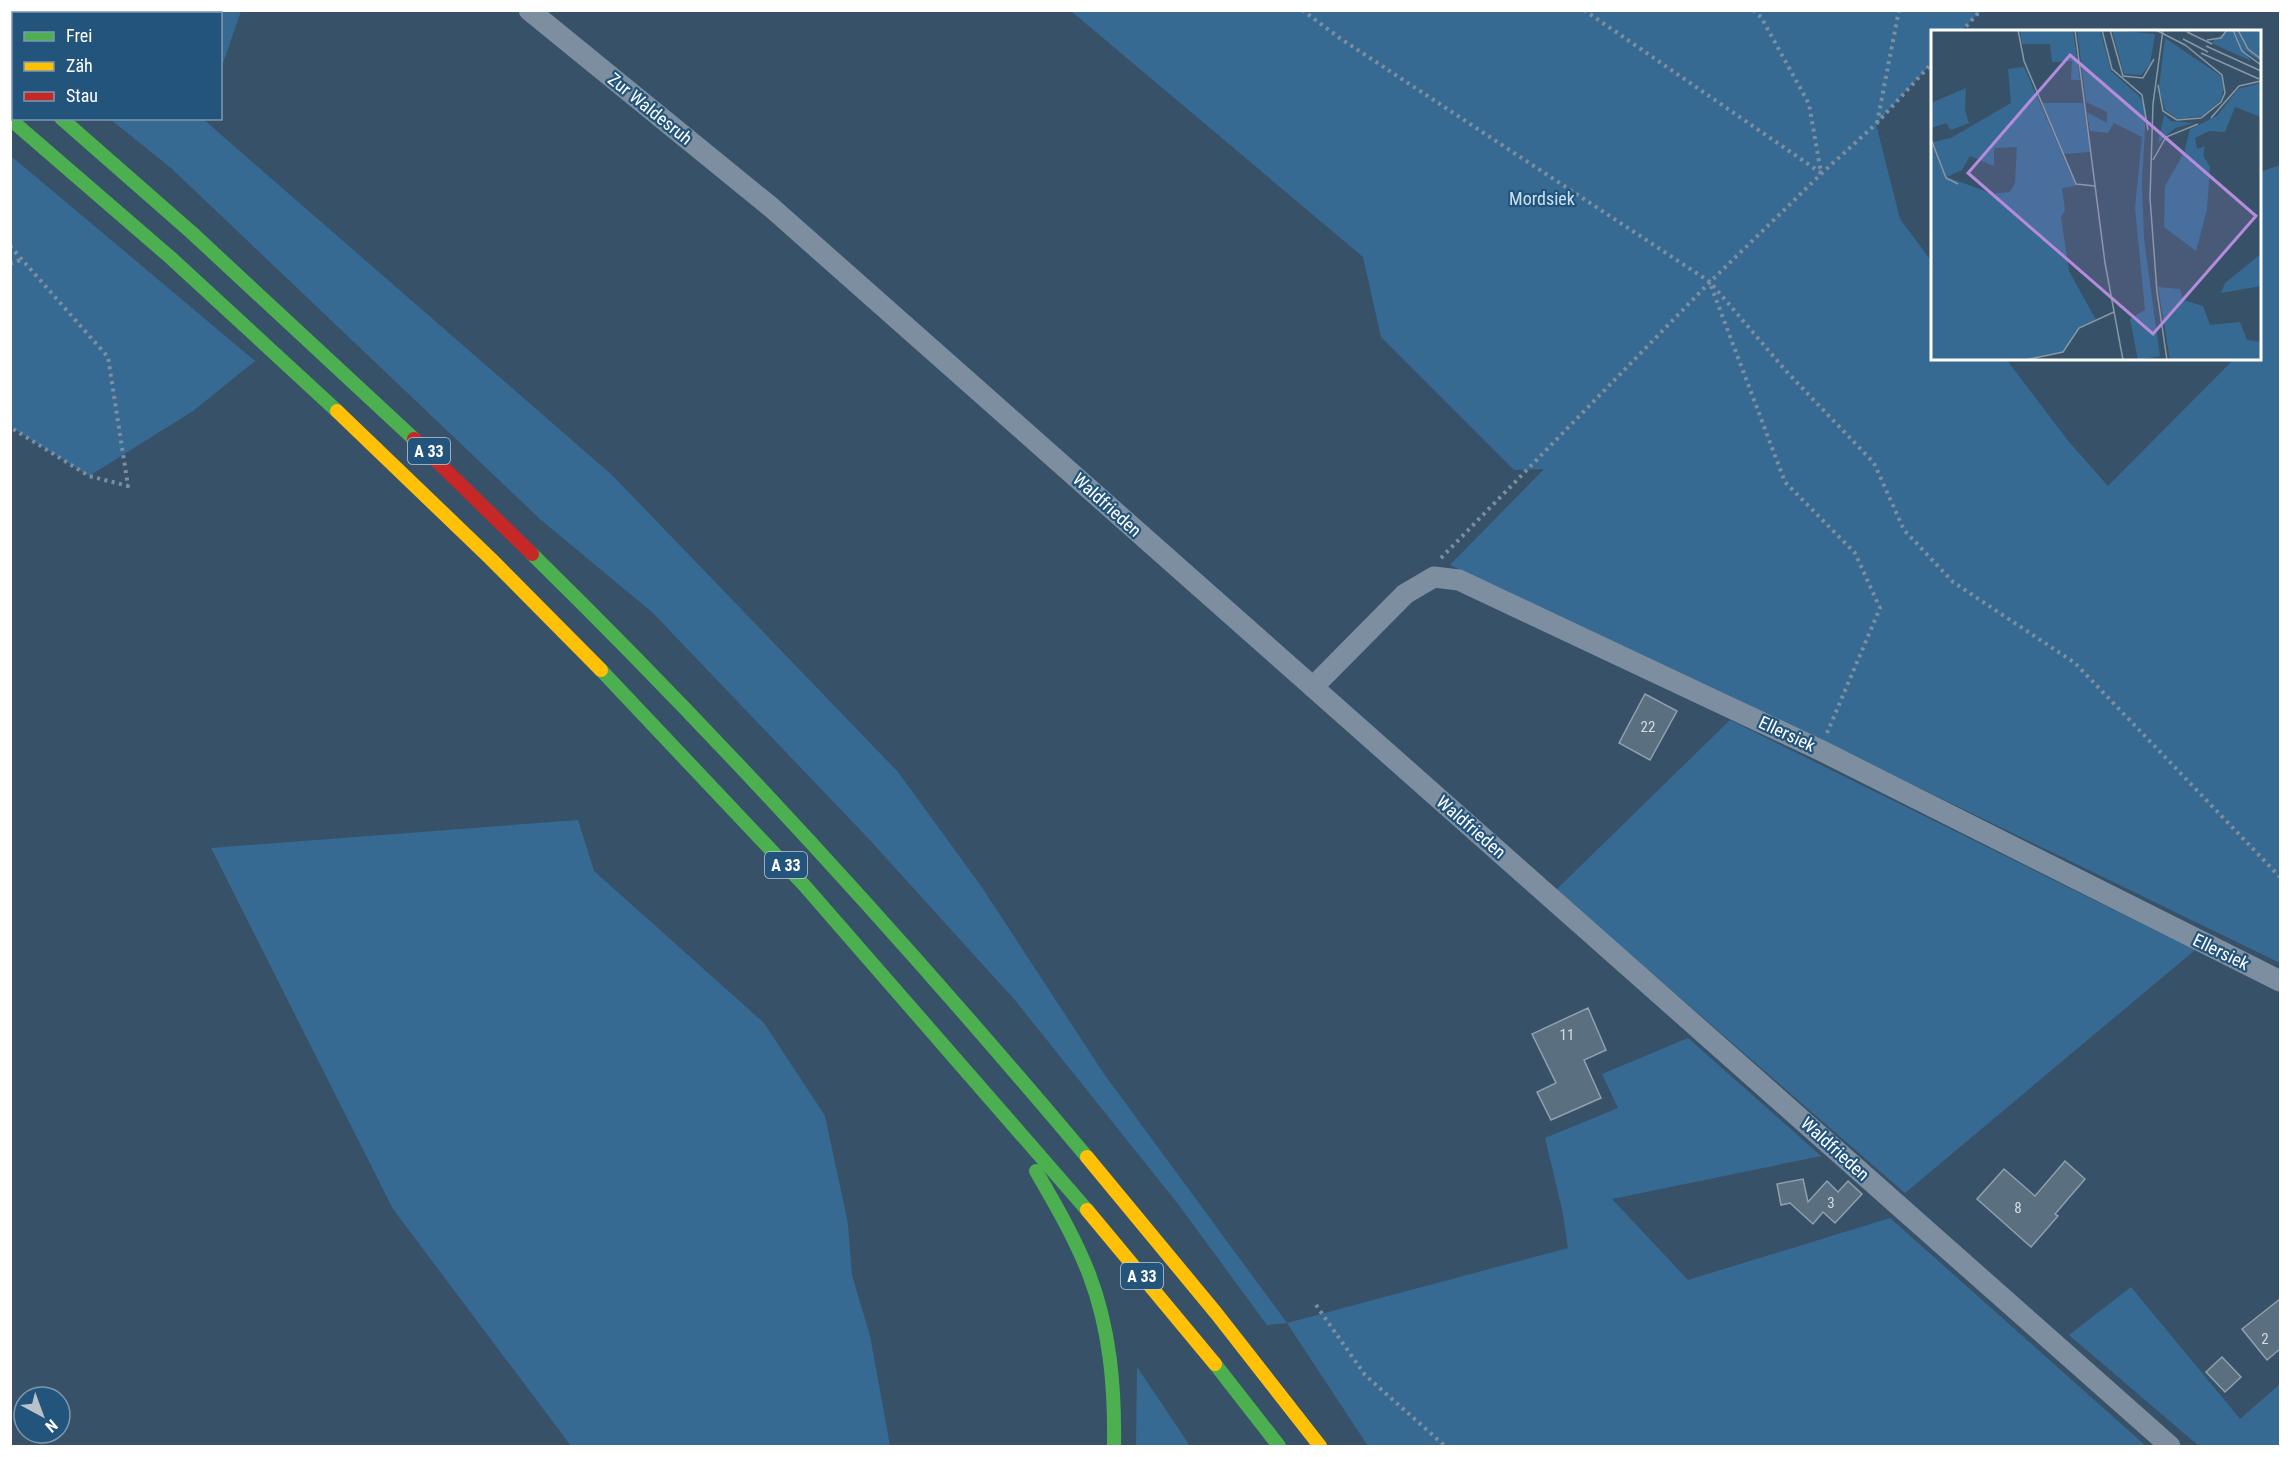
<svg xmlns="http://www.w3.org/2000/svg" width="2291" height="1457" viewBox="0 0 2291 1457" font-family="'Roboto Condensed',sans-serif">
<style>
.green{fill:#376a93}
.building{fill:#5a6f80;stroke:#90a0ad;stroke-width:1.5}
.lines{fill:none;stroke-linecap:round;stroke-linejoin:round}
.path{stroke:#7c8e9f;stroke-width:4;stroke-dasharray:3 4.5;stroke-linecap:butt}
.street{stroke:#7c8e9f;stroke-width:21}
.fast{stroke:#4caf50;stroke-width:14}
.slow{stroke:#ffc107;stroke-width:14}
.jam{stroke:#c62828;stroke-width:14}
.labels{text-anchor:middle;stroke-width:4.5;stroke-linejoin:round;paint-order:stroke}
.number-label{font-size:15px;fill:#d6dbdf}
.shield{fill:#23547c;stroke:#bdccd8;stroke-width:1.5}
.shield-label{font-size:16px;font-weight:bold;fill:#fff}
.street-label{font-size:18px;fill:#fff;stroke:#23547c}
.park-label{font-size:18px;fill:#cae2f4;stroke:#23547c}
.inset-road{fill:none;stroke:#8797a4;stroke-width:1.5}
.view{fill:#b68bdc;fill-opacity:0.15;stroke:#b68bdc;stroke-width:3}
.inset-edge{fill:none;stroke:#fff;stroke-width:3}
</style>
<rect width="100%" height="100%" fill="#375268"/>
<!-- green -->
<g class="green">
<polygon points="10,11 11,10 241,11 221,69 220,14 14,14 13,41 11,38"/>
<polygon points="1071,11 1981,11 1961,31 1932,32 1932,63 1876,124 1900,219 1932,262 1932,358 2006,359 2069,442 2108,486 2234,359 2260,358 2260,172 2280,165 2280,963 1722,692 1450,565 1544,469 1514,470 1381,337 1363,257"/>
<polygon points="110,119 203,119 613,476 898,772 981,886 1104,1074 1287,1323 1568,1248 1562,1209 1545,1138 1618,1108 1602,1074 1688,1038 1821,1156 1612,1199 1688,1280 1890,1218 2146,1446 1368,1446 1287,1323 1267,1325 1178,1204 1014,999 867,837 652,612 541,520 171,168"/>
<polygon points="11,156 255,361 193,411 89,476 11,427"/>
<polygon points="1730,720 2195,950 1905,1193 1556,890"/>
<polygon points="578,820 594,871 764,1023 825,1116 848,1224 852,1275 870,1336 890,1446 571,1446 393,1209 211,848"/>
<polygon points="2131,1287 2240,1419 2280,1384 2280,1446 2199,1446 2069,1335"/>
<polygon points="1137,1367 1190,1446 1136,1446"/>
</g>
<!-- building -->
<g class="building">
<polygon points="1645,694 1677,711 1650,760 1619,743"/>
<polygon points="1588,1008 1606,1050 1584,1060 1601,1098 1551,1120 1537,1092 1556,1083 1532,1034"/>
<polygon points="2065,1161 2085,1179 2055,1214 2058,1216 2031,1247 1977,1199 2004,1169 2035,1196"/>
<polygon points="1803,1179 1808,1202 1827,1181 1838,1192 1848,1181 1862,1194 1835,1223 1823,1212 1813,1224 1790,1203 1781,1205 1777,1184"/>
<polygon points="2280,1299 2280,1349 2267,1360 2242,1329"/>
<polygon points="2222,1357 2241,1377 2225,1392 2206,1372"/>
</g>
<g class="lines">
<!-- path -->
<g class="path">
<polyline points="1302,10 1341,39 1710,282 1786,371 1874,463 1904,530 1953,582 2075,663 2280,877"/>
<polyline points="1584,10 1821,173"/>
<polyline points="1753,10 1761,17 1809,104 1821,173"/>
<polyline points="1961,32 1981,10"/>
<polyline points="1877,123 1899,10"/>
<polyline points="10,246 108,357 128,486 89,476 10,427"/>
<polyline points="10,264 21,260"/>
<polyline points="1711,286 1785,482 1855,553 1880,608 1827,733"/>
<polyline points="1441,558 1710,282 1821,174 1876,124 1932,63"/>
<polyline points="1316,1305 1365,1375 1445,1446"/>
</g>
<!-- street -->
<g class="street">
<polyline points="529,10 772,208 2170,1446"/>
<polyline points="1313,687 1405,594 1434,577 1459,580 1820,750 2280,981"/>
</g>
<!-- fast -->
<g class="fast">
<polyline points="10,75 14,77"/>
<polyline points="61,118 191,232 414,439"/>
<polyline points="10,119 171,258 337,411"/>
<path d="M532 554C727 745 911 948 1087 1157"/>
<polyline points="601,670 804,885 1087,1210"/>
<path d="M1036 1171C1055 1204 1075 1238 1089 1274 1110 1329 1115 1387 1114 1446"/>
<polyline points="1215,1364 1279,1446"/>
</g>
<!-- slow -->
<g class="slow">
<polyline points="337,411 491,559 601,670"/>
<polyline points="1087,1157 1216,1313 1320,1446"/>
<polyline points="1087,1210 1215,1364"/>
</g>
<!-- jam -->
<polyline class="jam" points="414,439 532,554"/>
</g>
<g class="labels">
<!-- number labels -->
<g class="number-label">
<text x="1648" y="732">22</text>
<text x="1567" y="1040">11</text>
<text x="1831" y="1208">3</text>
<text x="2018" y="1213">8</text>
<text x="2265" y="1344">2</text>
</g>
<!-- shield labels -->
<g class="shield">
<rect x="408" y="438" width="42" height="26" rx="4.5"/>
<rect x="765" y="852" width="42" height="26" rx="4.5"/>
<rect x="1121" y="1263" width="42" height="26" rx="4.5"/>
</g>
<g class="shield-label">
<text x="429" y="457">A 33</text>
<text x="786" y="871">A 33</text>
<text x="1142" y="1282">A 33</text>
</g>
<!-- street labels -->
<g class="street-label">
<text transform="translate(650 109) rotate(39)" y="6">Zur Waldesruh</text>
<text transform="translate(1107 505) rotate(42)" y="6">Waldfrieden</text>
<text transform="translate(1787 734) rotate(25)" y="6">Ellersiek</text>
<text transform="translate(1471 827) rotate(41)" y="6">Waldfrieden</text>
<text transform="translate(2221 952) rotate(26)" y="6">Ellersiek</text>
<text transform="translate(1835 1149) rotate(42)" y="6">Waldfrieden</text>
</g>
<!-- park labels -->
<g class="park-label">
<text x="1542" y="205">Mordsiek</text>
</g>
</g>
<!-- overview -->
<g transform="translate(1931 30)">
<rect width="330" height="330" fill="#375268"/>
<path d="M89 0H142L149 50H140L141 31 121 32 119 14H91ZM146 0H169L180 41 210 68 215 81 211 152 213 209 229 326 207 330 199 289 214 280 204 178 211 107 183 93 177 103 159 101 156 82 176 93V82L155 72ZM181 0 224 4 219 34 210 45 193 44ZM297 0H301L320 31 280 13ZM303 0H330V32L312 19ZM234 8 290 46 293 58 289 71 271 86 247 89 234 80 228 57ZM93 37 145 156 131 158 134 180 130 187 138 241 165 290 148 298 132 322 94 330H0V109L2 112 20 108 80 73 77 39ZM86 117 84 153 79 162 62 164 16 147 31 140 39 126 63 136V118ZM330 53V87L304 77 294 102 278 101 264 108 266 119 274 116 272 125 279 137 276 179 265 221 233 197 234 156 253 123 259 99 286 86 307 59ZM35 58 34 80 38 93 20 100 15 93 0 98V73ZM111 73H152L159 122 133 124ZM233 85 240 91 262 93 244 98 227 113ZM330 224V256L290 263 294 253ZM227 257 249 259 252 270 272 276 279 295 309 292 316 310 330 312V330H239Z" fill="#376a93" fill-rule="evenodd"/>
<path class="inset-road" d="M87 0 93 31 145 154 164 156M144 0 174 233 192 330M171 0 181 39 211 65 217 100M179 0 192 46 212 48 223 29M225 0 254 15M232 0 222 74 219 168 226 262 236 330M302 0 311 21 330 35M307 0 317 19 330 29M256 2 281 14M252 9 277 22M276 10 290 8 296 0M275 16 330 41M270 23 328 49M227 55 232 81 246 90 270 88 290 72 294 63 291 45 253 14M280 88 308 56 330 51M0 109 15 148 27 154M222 130 235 107 267 94M94 330 132 322 148 298 183 282"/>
<path class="view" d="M139 25 325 186 222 304 37 143Z"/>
<rect width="330" height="330" class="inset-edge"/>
</g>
<!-- border -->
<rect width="2291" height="1457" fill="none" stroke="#ffffff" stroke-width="24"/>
<!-- legend -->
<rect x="12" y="12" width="210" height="108" fill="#23547c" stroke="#7b98b0" stroke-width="1.5"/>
<rect x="24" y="32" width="30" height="9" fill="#4caf50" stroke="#7b98b0" stroke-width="1.5"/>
<text x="66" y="42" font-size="18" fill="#ffffff">Frei</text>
<rect x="24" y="62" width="30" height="9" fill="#ffc107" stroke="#7b98b0" stroke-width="1.5"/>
<text x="66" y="72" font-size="18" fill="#ffffff">Zäh</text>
<rect x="24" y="92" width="30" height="9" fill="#c62828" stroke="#7b98b0" stroke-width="1.5"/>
<text x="66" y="102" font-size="18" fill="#ffffff">Stau</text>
<!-- north arrow -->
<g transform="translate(42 1415) rotate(139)"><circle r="28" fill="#23547c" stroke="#7b98b0" stroke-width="1.5"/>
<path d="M0-4.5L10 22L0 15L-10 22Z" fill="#b9c2ca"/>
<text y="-9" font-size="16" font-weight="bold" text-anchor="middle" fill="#ffffff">N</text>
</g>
</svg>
